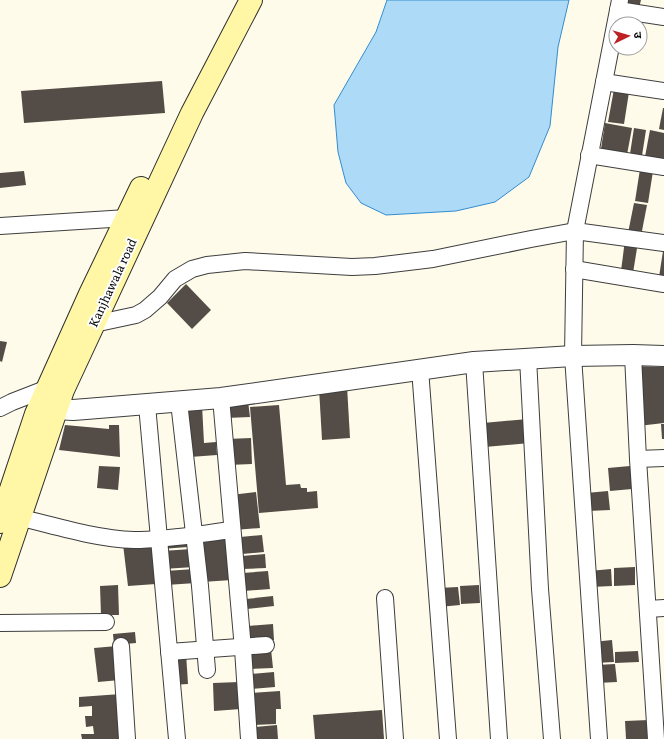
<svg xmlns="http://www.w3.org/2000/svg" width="664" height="739" viewBox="0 0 664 739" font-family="Literata,'Noto Sans Devanagari',serif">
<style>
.water{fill:#addaf7;stroke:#328dd0}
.building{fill:#544d47}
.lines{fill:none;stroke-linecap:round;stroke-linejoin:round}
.minor-casing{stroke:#3e3e3e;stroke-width:18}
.tertiary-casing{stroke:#3e3e3e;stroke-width:22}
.secondary-casing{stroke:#2d2d2d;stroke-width:24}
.minor{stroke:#fff;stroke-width:16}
.tertiary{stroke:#fff;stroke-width:20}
.secondary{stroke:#fff7a5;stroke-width:22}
.labels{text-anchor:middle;stroke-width:4;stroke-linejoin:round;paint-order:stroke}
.street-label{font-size:12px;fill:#0b0b0b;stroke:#fff}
</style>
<rect width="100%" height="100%" fill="#fffbea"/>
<!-- water -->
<polygon class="water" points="387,0 569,0 558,47 550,126 529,177 495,202 456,211 386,215 361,203 346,183 338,152 334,105 376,32"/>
<!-- building -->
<g class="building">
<polygon points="624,0 641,0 638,12 623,9"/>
<polygon points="162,81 165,113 24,123 21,91"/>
<polygon points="614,89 629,92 624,124 608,122"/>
<polygon points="663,108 664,108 664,130 659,129"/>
<polygon points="605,123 632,128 626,160 600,155"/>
<polygon points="634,128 646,130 641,162 629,160"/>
<polygon points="650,130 664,133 664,161 644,162"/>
<polygon points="640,169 653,171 648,203 635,201"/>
<polygon points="24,171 26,185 0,188 0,173"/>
<polygon points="634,203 647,205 641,236 628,233"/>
<polygon points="625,240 638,242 633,273 621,271"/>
<polygon points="663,251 664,251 664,277 659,277"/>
<polygon points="186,284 211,310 192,329 167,303"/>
<polygon points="0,341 7,342 2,362 0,361"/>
<polygon points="635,366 664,367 664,423 638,426"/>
<polygon points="347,386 350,438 322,440 319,388"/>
<polygon points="248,401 250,417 226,418 225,403"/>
<polygon points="202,405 204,443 216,442 217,455 190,457 186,406"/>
<polygon points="279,405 286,485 300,484 301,488 307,488 307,492 317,491 318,508 259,513 250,407"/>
<polygon points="528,419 530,443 485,447 483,423"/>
<polygon points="661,424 664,424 664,439 662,439"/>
<polygon points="65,425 109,429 109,425 119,425 120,457 59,450"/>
<polygon points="251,438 252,464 228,465 227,439"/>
<polygon points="99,466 120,467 118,490 97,488"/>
<polygon points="630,466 632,489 610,491 608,468"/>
<polygon points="608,491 610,510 588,511 586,493"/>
<polygon points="256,492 260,528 234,530 231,495"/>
<polygon points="262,535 264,552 242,554 240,537"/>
<polygon points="187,537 188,547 161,549 161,540"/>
<polygon points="229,537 232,580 202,582 198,540"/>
<polygon points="151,541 156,584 128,586 123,544"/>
<polygon points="192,549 194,567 163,569 162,551"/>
<polygon points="265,554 266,568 243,569 242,556"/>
<polygon points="635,567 635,585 614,586 614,568"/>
<polygon points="195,569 196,583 166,585 165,571"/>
<polygon points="611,569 612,586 591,587 589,571"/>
<polygon points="268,571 270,589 244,591 243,573"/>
<polygon points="118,585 119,615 101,615 100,586"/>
<polygon points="479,585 480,603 461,604 460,586"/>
<polygon points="458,587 460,605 439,607 438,588"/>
<polygon points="273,596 274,606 247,609 246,599"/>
<polygon points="273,624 274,640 249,642 248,626"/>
<polygon points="135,632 136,643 114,645 113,634"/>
<polygon points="612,640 614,662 595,663 593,642"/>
<polygon points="117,646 120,680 98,682 94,648"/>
<polygon points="271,649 273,668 251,669 250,651"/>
<polygon points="638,651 639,662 615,663 615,652"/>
<polygon points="186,653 188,684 172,685 170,654"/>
<polygon points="615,664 617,682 597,683 596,665"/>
<polygon points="274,672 275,687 251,689 250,674"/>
<polygon points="239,682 241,709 214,711 213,683"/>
<polygon points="280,691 281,709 276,709 276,724 254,725 252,693"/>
<polygon points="121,694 124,739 82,739 81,734 94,734 93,726 86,727 85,716 92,716 92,706 79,707 79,697"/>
<polygon points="382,710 384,739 315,739 313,715"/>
<polygon points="649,720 650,739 626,739 625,721"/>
<polygon points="277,725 278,739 256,739 255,727"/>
</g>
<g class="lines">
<defs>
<g id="minor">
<polyline points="618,10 664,17"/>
<polyline points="604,82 664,91"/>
<polyline points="589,155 664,167"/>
<polyline points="0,226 127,218 136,218"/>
<polyline points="574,269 664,284"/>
<polyline points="94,324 136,315 145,310 160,297 175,279 192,269 207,265 245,261 352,267 375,266 433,259 531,239 575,231 664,243"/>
<polyline points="633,355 638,459 656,739"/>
<polyline points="528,358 540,589 552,739"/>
<polyline points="474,362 499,739"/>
<polyline points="420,369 448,739"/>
<polyline points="221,398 243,649 249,739"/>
<polyline points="179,402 200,586 207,670"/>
<polyline points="147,405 177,739"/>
<polyline points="0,408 12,402 48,388"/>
<polyline points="638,459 664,458"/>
<path d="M10 515C48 524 95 539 134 540 166 540 199 534 232 530"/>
<polyline points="385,598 395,739"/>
<polyline points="648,609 664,608"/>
<polyline points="0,623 106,622"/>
<polyline points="121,646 127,739"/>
<polyline points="169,652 266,645"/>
<polyline points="599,739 573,356 575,231 620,0"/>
</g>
<polyline id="tertiary" points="56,409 73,410 86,409 221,398 474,362 573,356 633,355 664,356"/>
<g id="secondary">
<polyline points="0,522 36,414 90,294 141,188"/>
<polyline points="0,576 63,390 192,113 251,0"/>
</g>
</defs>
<!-- minor casing -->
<use href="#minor" class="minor-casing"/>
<!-- tertiary casing -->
<use href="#tertiary" class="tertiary-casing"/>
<!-- secondary casing -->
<use href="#secondary" class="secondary-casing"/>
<!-- minor -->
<use href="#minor" class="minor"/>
<!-- tertiary -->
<use href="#tertiary" class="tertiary"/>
<!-- secondary -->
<use href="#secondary" class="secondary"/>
</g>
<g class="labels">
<!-- street labels -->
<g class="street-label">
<text transform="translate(113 283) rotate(-65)" y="4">Kanjhawala road</text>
</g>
</g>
<!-- north arrow -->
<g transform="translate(628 36) rotate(85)"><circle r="19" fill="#ffffff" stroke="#9d9d9d"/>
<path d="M0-3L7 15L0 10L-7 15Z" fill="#be2124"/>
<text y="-6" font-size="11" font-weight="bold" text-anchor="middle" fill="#0b0b0b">उ</text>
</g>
</svg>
